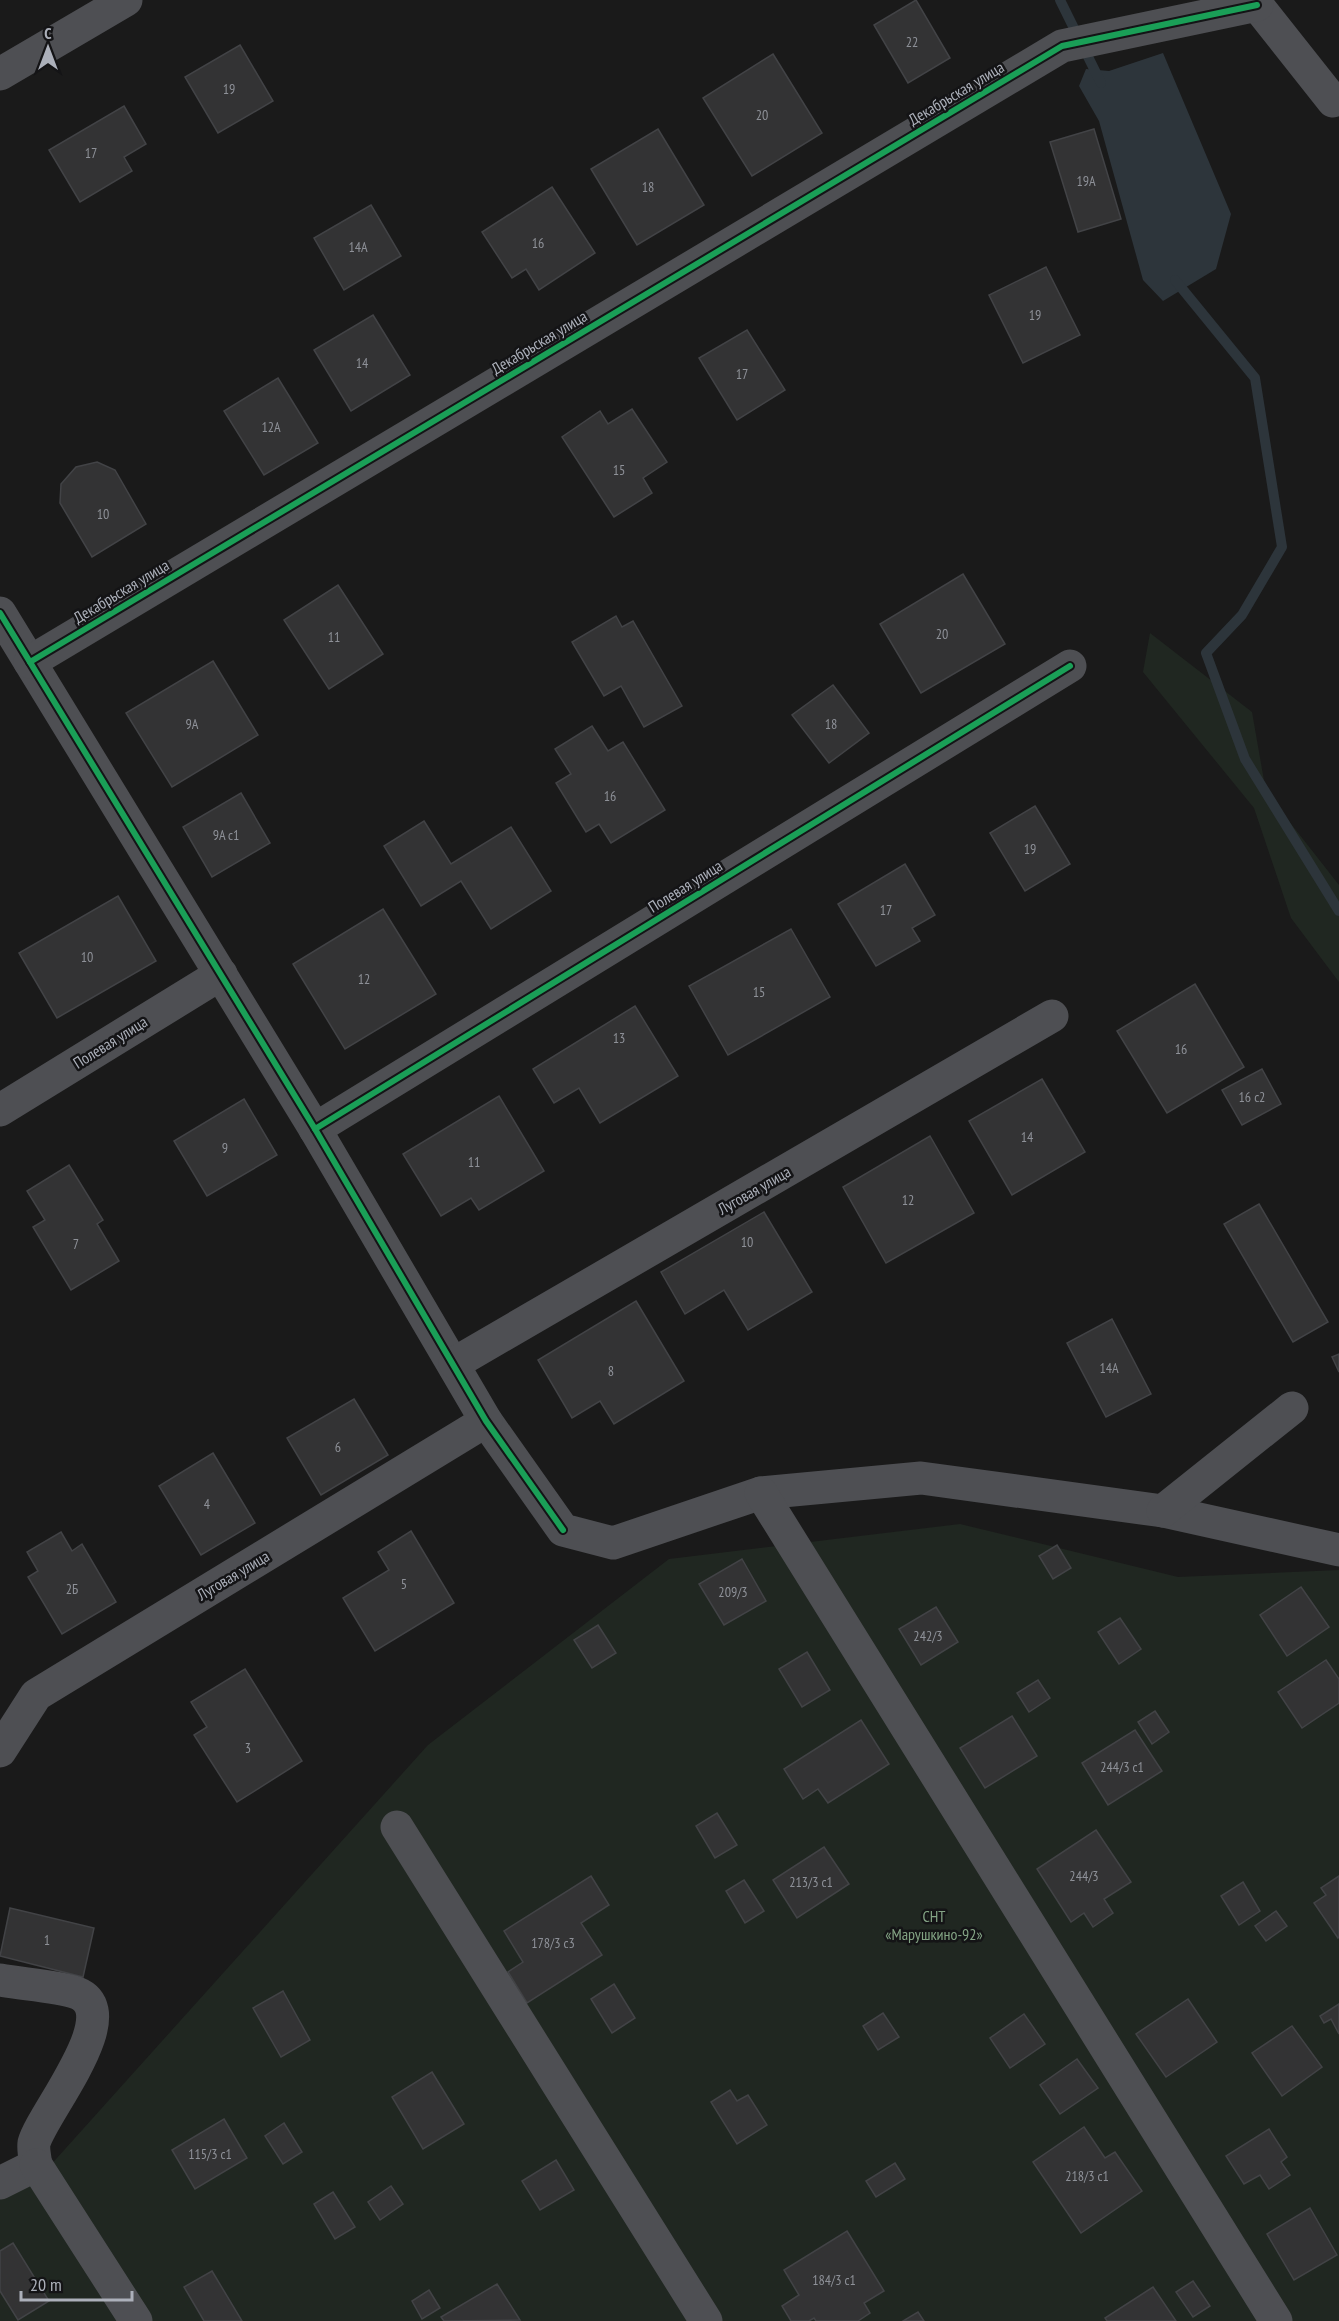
<svg xmlns="http://www.w3.org/2000/svg" width="1339" height="2321" viewBox="0 0 1339 2321" font-family="'PT Sans Narrow',sans-serif">
<style>
.green{fill:#202721}
.water{fill:#2d353b}
.lines{fill:none;stroke-linecap:round;stroke-linejoin:round}
.stream{stroke:#2d353b;stroke-width:10}
.building{fill:#333334;stroke:#424346;stroke-width:1.5}
.minor{stroke:#4e4f53;stroke-width:33}
.cycleway-casing{stroke:#141416;stroke-width:10}
.cycleway{stroke:#1a9f57;stroke-width:6}
.labels{text-anchor:middle;stroke-width:5;stroke-linejoin:round;paint-order:stroke}
.number-label{font-size:14px;fill:#8e9198}
.street-label{font-size:16px;fill:#acb0ba;stroke:#141416}
.park-label{font-size:16px;fill:#84a485;stroke:#141416}
</style>
<rect width="100%" height="100%" fill="#1a1a1a"/>
<!-- green -->
<g class="green">
<polygon points="1150,633 1252,712 1266,792 1339,885 1339,982 1291,918 1254,808 1143,672"/>
<polygon points="960,1524 1178,1577 1339,1570 1339,2321 0,2321 0,2193 48,2168 428,1745 669,1559"/>
</g>
<!-- water -->
<polygon class="water" points="1163,53 1231,214 1216,269 1163,301 1143,280 1099,121 1079,86 1086,69 1109,71"/>
<g class="lines">
<!-- stream -->
<g class="stream">
<polyline points="1060,0 1101,83"/>
<polyline points="1175,280 1255,378 1282,547 1242,615 1206,653 1245,759 1339,911"/>
</g>
</g>
<!-- building -->
<g class="building">
<polygon points="916,0 950,58 908,83 874,25"/>
<polygon points="240,45 273,101 218,133 185,77"/>
<polygon points="773,54 822,133 752,176 703,98"/>
<polygon points="124,106 146,144 124,157 132,171 80,202 49,150"/>
<polygon points="658,129 704,205 637,245 591,169"/>
<polygon points="1094,129 1121,219 1078,232 1050,142"/>
<polygon points="552,187 595,253 539,290 526,269 512,278 482,232"/>
<polygon points="371,205 401,256 344,290 314,238"/>
<polygon points="1046,267 1080,335 1023,363 989,295"/>
<polygon points="373,315 410,375 351,411 314,350"/>
<polygon points="747,330 785,390 737,420 699,358"/>
<polygon points="278,378 318,443 264,475 224,411"/>
<polygon points="632,409 667,462 643,478 652,493 614,517 562,437 600,411 608,424"/>
<polygon points="97,462 115,470 146,524 92,557 60,503 61,484 76,467"/>
<polygon points="963,574 1005,644 921,693 880,624"/>
<polygon points="338,585 383,654 329,689 284,620"/>
<polygon points="616,616 622,627 633,621 682,706 644,727 621,686 604,696 572,642"/>
<polygon points="213,661 258,735 172,787 126,713"/>
<polygon points="833,685 869,733 829,763 792,715"/>
<polygon points="592,726 608,751 623,742 665,810 611,843 599,824 586,832 556,783 571,774 555,749"/>
<polygon points="241,793 270,843 212,877 183,827"/>
<polygon points="1035,806 1070,864 1025,891 990,833"/>
<polygon points="424,821 451,864 511,827 551,891 491,929 461,881 421,906 384,846"/>
<polygon points="905,864 935,915 912,928 920,941 876,966 838,904"/>
<polygon points="118,896 156,961 57,1018 19,953"/>
<polygon points="383,909 436,994 345,1049 293,964"/>
<polygon points="791,929 830,997 728,1055 689,986"/>
<polygon points="1195,984 1244,1067 1167,1113 1117,1031"/>
<polygon points="635,1006 678,1076 600,1123 579,1088 554,1103 533,1069"/>
<polygon points="1262,1069 1281,1104 1242,1125 1222,1090"/>
<polygon points="1042,1079 1085,1152 1012,1195 969,1121"/>
<polygon points="499,1096 544,1171 479,1210 471,1198 441,1216 403,1154"/>
<polygon points="244,1099 277,1155 207,1196 174,1141"/>
<polygon points="930,1136 974,1213 886,1263 843,1187"/>
<polygon points="69,1165 103,1220 97,1224 119,1261 71,1290 33,1227 45,1220 27,1191"/>
<polygon points="1259,1204 1328,1322 1293,1342 1224,1224"/>
<polygon points="764,1212 812,1292 748,1330 724,1290 685,1314 661,1272"/>
<polygon points="636,1301 684,1381 614,1424 600,1401 572,1418 538,1360"/>
<polygon points="1112,1319 1151,1394 1106,1417 1067,1343"/>
<polygon points="1339,1354 1339,1372 1332,1357"/>
<polygon points="354,1399 388,1455 321,1495 287,1438"/>
<polygon points="213,1453 255,1523 201,1555 159,1486"/>
<polygon points="411,1531 454,1603 375,1651 343,1598 389,1570 378,1552"/>
<polygon points="61,1532 72,1551 82,1544 116,1602 62,1634 28,1577 38,1571 27,1552"/>
<polygon points="1057,1545 1071,1568 1053,1579 1039,1556"/>
<polygon points="742,1559 766,1601 724,1625 699,1584"/>
<polygon points="1301,1587 1329,1627 1287,1656 1260,1615"/>
<polygon points="936,1607 958,1642 921,1665 899,1629"/>
<polygon points="1120,1618 1141,1649 1119,1664 1098,1632"/>
<polygon points="598,1625 616,1653 592,1668 574,1640"/>
<polygon points="807,1652 830,1690 802,1707 779,1669"/>
<polygon points="1326,1660 1339,1679 1339,1703 1302,1728 1278,1692"/>
<polygon points="245,1669 302,1761 237,1802 194,1735 207,1727 191,1702"/>
<polygon points="1038,1680 1050,1698 1029,1712 1017,1693"/>
<polygon points="1155,1711 1169,1732 1152,1744 1138,1722"/>
<polygon points="1012,1716 1037,1756 985,1788 960,1748"/>
<polygon points="861,1720 889,1764 828,1803 818,1789 803,1799 784,1769"/>
<polygon points="1135,1730 1162,1771 1108,1805 1082,1763"/>
<polygon points="717,1813 737,1845 715,1858 696,1826"/>
<polygon points="1096,1830 1131,1882 1104,1899 1113,1913 1093,1927 1084,1913 1071,1922 1037,1869"/>
<polygon points="824,1847 849,1884 797,1918 773,1880"/>
<polygon points="591,1876 609,1905 581,1923 602,1955 527,2003 508,1972 523,1962 504,1931"/>
<polygon points="1339,1876 1339,1937 1338,1938 1314,1903 1326,1895 1321,1888"/>
<polygon points="744,1880 764,1911 745,1923 726,1891"/>
<polygon points="1243,1882 1260,1911 1239,1925 1221,1896"/>
<polygon points="10,1908 94,1928 83,1977 0,1956"/>
<polygon points="1276,1911 1287,1926 1266,1941 1255,1926"/>
<polygon points="614,1984 635,2018 612,2033 591,1999"/>
<polygon points="283,1991 310,2040 281,2057 253,2008"/>
<polygon points="1188,1999 1217,2042 1166,2077 1136,2034"/>
<polygon points="1339,2004 1339,2034 1331,2019 1324,2023 1320,2016"/>
<polygon points="883,2013 899,2037 878,2050 863,2026"/>
<polygon points="1024,2014 1045,2044 1010,2068 990,2038"/>
<polygon points="1292,2026 1322,2067 1282,2096 1252,2053"/>
<polygon points="1077,2059 1098,2088 1060,2114 1040,2085"/>
<polygon points="432,2072 464,2124 423,2149 392,2097"/>
<polygon points="730,2090 737,2101 748,2095 767,2125 737,2144 711,2102"/>
<polygon points="224,2119 247,2158 195,2189 172,2150"/>
<polygon points="284,2123 302,2152 283,2164 265,2136"/>
<polygon points="1084,2127 1105,2158 1115,2152 1142,2191 1081,2233 1033,2162"/>
<polygon points="1269,2129 1287,2157 1281,2162 1290,2175 1269,2189 1260,2175 1244,2184 1226,2156"/>
<polygon points="556,2160 574,2190 540,2210 522,2181"/>
<polygon points="895,2163 905,2179 876,2197 866,2181"/>
<polygon points="391,2186 403,2204 380,2220 368,2202"/>
<polygon points="333,2192 355,2227 335,2239 314,2204"/>
<polygon points="1310,2208 1337,2255 1294,2280 1267,2234"/>
<polygon points="847,2231 884,2291 864,2303 870,2313 858,2321 816,2321 814,2318 809,2321 791,2321 782,2306 799,2295 784,2270"/>
<polygon points="13,2243 49,2301 18,2320 0,2291 0,2251"/>
<polygon points="212,2271 242,2321 204,2321 184,2287"/>
<polygon points="1193,2281 1210,2306 1193,2317 1176,2292"/>
<polygon points="497,2284 520,2320 444,2321 441,2317"/>
<polygon points="1153,2287 1176,2321 1107,2321 1105,2318"/>
<polygon points="429,2290 440,2308 422,2319 412,2301"/>
<polygon points="918,2312 924,2321 903,2321"/>
</g>
<g class="lines">
<!-- minor -->
<g class="minor">
<polyline points="1256,0 1257,5 1333,101"/>
<polyline points="0,74 126,0"/>
<polyline points="0,613 315,1129 486,1421 563,1530 613,1543 761,1493 921,1478 1163,1511 1339,1550"/>
<polyline points="30,662 1062,46 1257,5"/>
<polyline points="0,1110 221,974"/>
<polyline points="315,1129 1070,666"/>
<polyline points="455,1363 1052,1016"/>
<polyline points="761,1493 1276,2321"/>
<polyline points="1163,1511 1292,1408"/>
<polyline points="0,1751 36,1695 486,1421"/>
<polyline points="397,1827 706,2321"/>
<path d="M0 1980C21 1984 58 1986 77 1993 127 2013 42 2113 34 2143 33 2149 35 2159 36 2165L0 2183"/>
<polyline points="36,2165 136,2321"/>
</g>
<defs>
<g id="cycleway">
<polyline points="0,613 315,1129 486,1421 563,1530"/>
<polyline points="30,662 1062,46 1257,5"/>
<polyline points="315,1129 1070,666"/>
</g>
</defs>
<!-- cycleway casing -->
<use href="#cycleway" class="cycleway-casing"/>
<!-- cycleway -->
<use href="#cycleway" class="cycleway"/>
</g>
<g class="labels">
<!-- number labels -->
<g class="number-label">
<text x="912" y="47">22</text>
<text x="229" y="94">19</text>
<text x="762" y="120">20</text>
<text x="91" y="158">17</text>
<text x="1086" y="186">19А</text>
<text x="648" y="192">18</text>
<text x="538" y="248">16</text>
<text x="358" y="252">14А</text>
<text x="1035" y="320">19</text>
<text x="362" y="368">14</text>
<text x="742" y="379">17</text>
<text x="271" y="432">12А</text>
<text x="619" y="475">15</text>
<text x="103" y="519">10</text>
<text x="942" y="639">20</text>
<text x="334" y="642">11</text>
<text x="192" y="729">9А</text>
<text x="831" y="729">18</text>
<text x="610" y="801">16</text>
<text x="226" y="840">9А с1</text>
<text x="1030" y="854">19</text>
<text x="886" y="915">17</text>
<text x="87" y="962">10</text>
<text x="364" y="984">12</text>
<text x="759" y="997">15</text>
<text x="619" y="1043">13</text>
<text x="1181" y="1054">16</text>
<text x="1252" y="1102">16 с2</text>
<text x="1027" y="1142">14</text>
<text x="225" y="1153">9</text>
<text x="474" y="1167">11</text>
<text x="908" y="1205">12</text>
<text x="747" y="1247">10</text>
<text x="76" y="1249">7</text>
<text x="1109" y="1373">14А</text>
<text x="611" y="1376">8</text>
<text x="338" y="1452">6</text>
<text x="207" y="1509">4</text>
<text x="404" y="1589">5</text>
<text x="72" y="1594">2Б</text>
<text x="733" y="1597">209/3</text>
<text x="928" y="1641">242/3</text>
<text x="248" y="1753">3</text>
<text x="1122" y="1772">244/3 с1</text>
<text x="1084" y="1881">244/3</text>
<text x="811" y="1887">213/3 с1</text>
<text x="47" y="1945">1</text>
<text x="553" y="1948">178/3 с3</text>
<text x="210" y="2159">115/3 с1</text>
<text x="1087" y="2181">218/3 с1</text>
<text x="834" y="2285">184/3 с1</text>
</g>
<!-- street labels -->
<g class="street-label">
<text transform="translate(956 93) rotate(-31)" y="6">Декабрьская улица</text>
<text transform="translate(539 342) rotate(-31)" y="6">Декабрьская улица</text>
<text transform="translate(121 591) rotate(-31)" y="6">Декабрьская улица</text>
<text transform="translate(685 886) rotate(-32)" y="6">Полевая улица</text>
<text transform="translate(110 1042) rotate(-32)" y="6">Полевая улица</text>
<text transform="translate(754 1190) rotate(-30)" y="6">Луговая улица</text>
<text transform="translate(233 1575) rotate(-31)" y="6">Луговая улица</text>
</g>
<!-- park labels -->
<g class="park-label">
<text x="934" y="1922">СНТ<tspan x="934" dy="18">«Марушкино-92»</tspan></text>
</g>
</g>
<!-- north arrow -->
<g transform="translate(48 48)" stroke="#141416" stroke-width="4.5" paint-order="stroke">
<path d="M0-4.5L10 22L0 15L-10 22Z" fill="#acb0ba"/>
<text y="-9" font-size="16" font-weight="bold" text-anchor="middle" fill="#acb0ba">С</text>
</g>
<!-- scale -->
<path d="M21 2291v9h111v-9" fill="none" stroke="#acb0ba" stroke-width="3"/>
<text x="30" y="2291" font-size="18" fill="#acb0ba" stroke="#141416" stroke-width="4.5" paint-order="stroke">20 m</text>
</svg>
